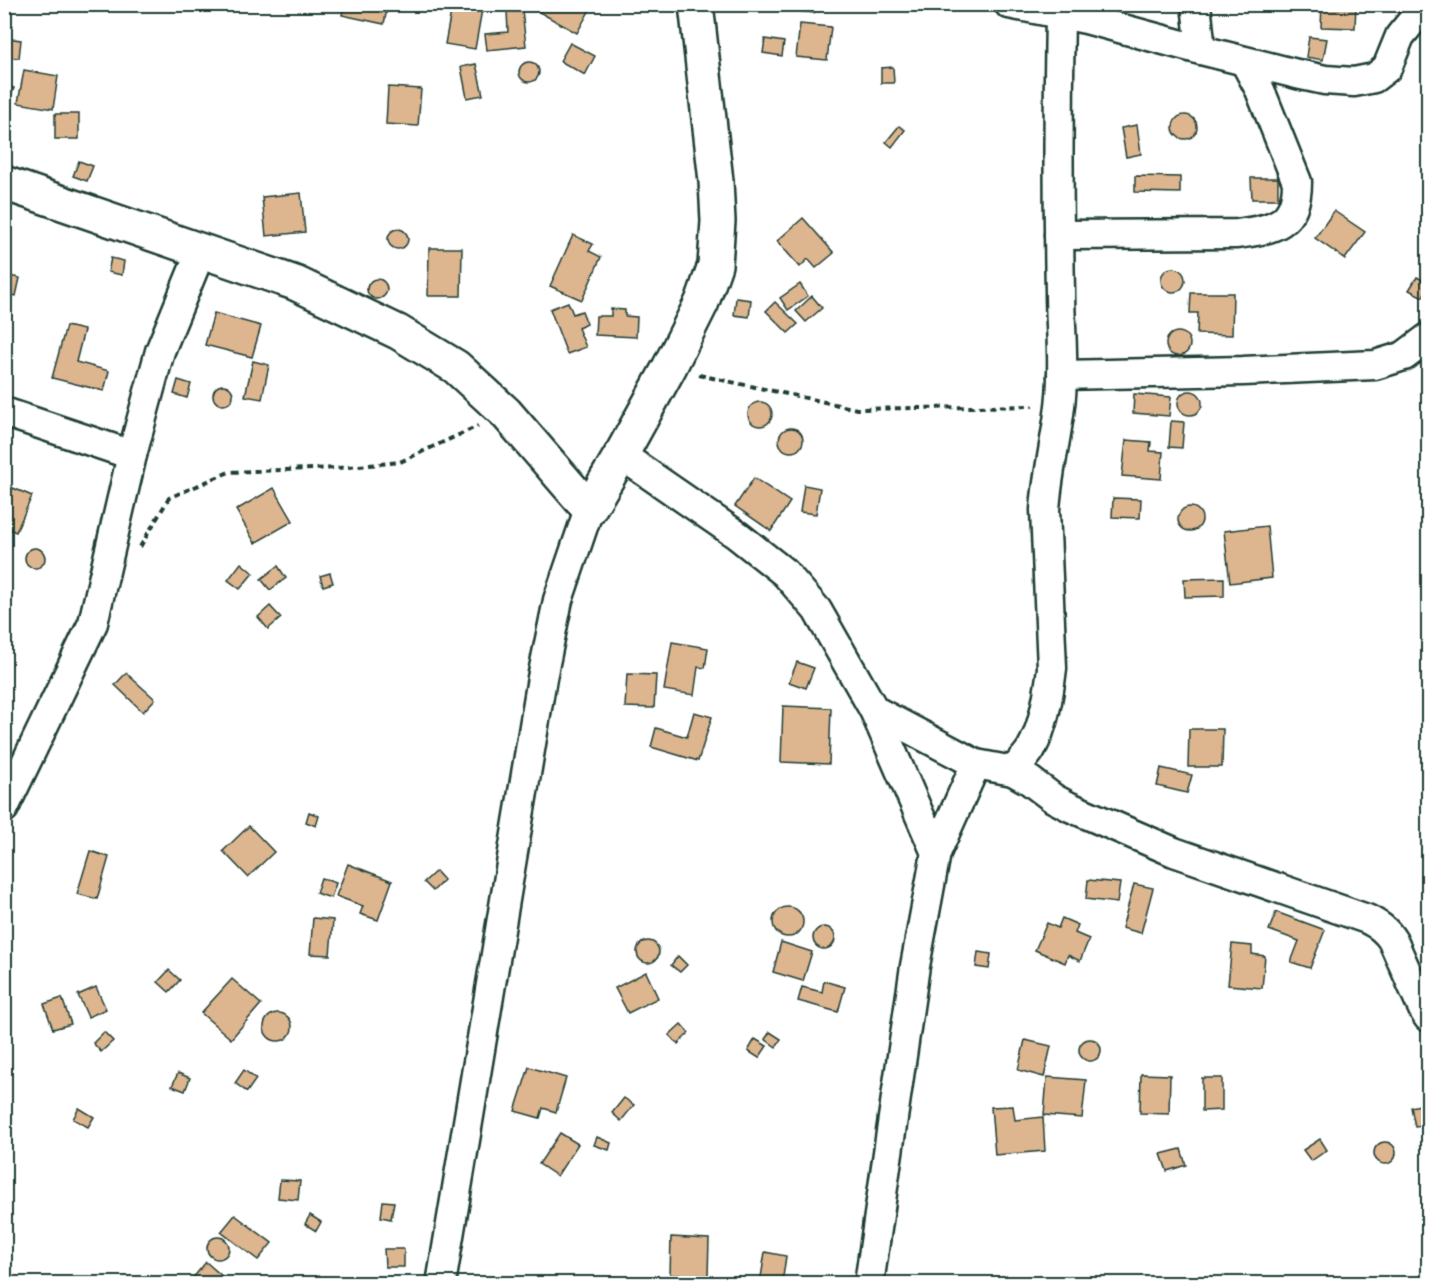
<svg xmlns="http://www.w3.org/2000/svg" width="1433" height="1288" viewBox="0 0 1433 1288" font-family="Mali,sans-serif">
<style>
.building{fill:#ddb58e;stroke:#1f3d34;stroke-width:1.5}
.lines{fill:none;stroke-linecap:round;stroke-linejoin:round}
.street-casing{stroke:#1f3d34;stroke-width:33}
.secondary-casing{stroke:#1f3d34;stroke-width:38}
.path{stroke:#1f3d34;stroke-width:4;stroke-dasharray:6 4.5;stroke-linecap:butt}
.street{stroke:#fff;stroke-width:28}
.secondary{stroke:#fff;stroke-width:33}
</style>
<rect width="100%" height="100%" fill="#fff"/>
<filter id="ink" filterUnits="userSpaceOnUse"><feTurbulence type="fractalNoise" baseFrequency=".0167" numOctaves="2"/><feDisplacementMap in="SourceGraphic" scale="12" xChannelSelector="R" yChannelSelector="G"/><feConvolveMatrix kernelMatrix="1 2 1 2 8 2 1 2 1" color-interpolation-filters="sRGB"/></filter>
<g filter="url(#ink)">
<!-- building -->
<g class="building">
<polygon points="344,4 388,4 384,24 342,15"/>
<polygon points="465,4 483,4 475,49 445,44 452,6 464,8"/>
<polygon points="543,4 593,4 577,33 539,12"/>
<polygon points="780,4 815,4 814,13 779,9"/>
<polygon points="1322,4 1356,4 1355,28 1321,27"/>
<polygon points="522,10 526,46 487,50 485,34 508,32 507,11"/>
<polygon points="800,24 831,27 827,60 796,57"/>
<polygon points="1309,37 1327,39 1323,60 1306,57"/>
<polygon points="6,38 21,40 19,58 4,57"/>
<polygon points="765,39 784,42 782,56 763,53"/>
<polygon points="570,43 595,56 585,75 560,61"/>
<circle cx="529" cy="72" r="10"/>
<polygon points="476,64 483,95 467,98 461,67"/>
<polygon points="893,67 894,83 881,83 881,68"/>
<polygon points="24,70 58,76 53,109 18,103"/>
<polygon points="4,85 14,88 7,107 13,108 6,128 4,128"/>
<polygon points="388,87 421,89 418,126 386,124"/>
<rect x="55" y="114" width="24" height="25"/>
<circle cx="1185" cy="127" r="12"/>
<polygon points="1137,125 1141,154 1126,157 1121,128"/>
<polygon points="899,126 905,130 892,147 886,142"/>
<polygon points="79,161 93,166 87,181 73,176"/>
<polygon points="1135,176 1180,177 1180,193 1135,192"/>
<polygon points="1251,178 1278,178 1278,199 1252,199"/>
<polygon points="301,193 305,232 266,236 262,197"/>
<polygon points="1334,211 1365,232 1345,259 1315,238"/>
<polygon points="803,218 834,253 816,268 808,259 800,267 777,241"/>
<circle cx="398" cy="239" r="10"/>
<polygon points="573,235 593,244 589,251 601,257 582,300 550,286"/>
<polygon points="429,248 462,248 461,296 428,296"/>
<polygon points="111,258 124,261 122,275 108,272"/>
<circle cx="1173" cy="280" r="12"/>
<polygon points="4,275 20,278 16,296 4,294"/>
<polygon points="1417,277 1428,283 1428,286 1423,297 1409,290"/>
<circle cx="377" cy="289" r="10"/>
<polygon points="800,284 808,296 788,310 780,298"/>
<polygon points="1191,293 1233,293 1232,335 1197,334 1198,313 1190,313"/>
<polygon points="812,296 822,308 806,322 796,311"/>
<polygon points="736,298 751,300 749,317 734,315"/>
<polygon points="568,302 573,314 582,311 587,324 578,328 586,347 567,354 550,309"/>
<polygon points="775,302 798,324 788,333 766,311"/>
<polygon points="611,309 625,310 625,316 637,317 636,337 595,335 596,316 611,316"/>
<polygon points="214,313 261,326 252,357 205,345"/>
<polygon points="66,326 84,330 76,362 109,371 104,391 52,378"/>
<circle cx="1178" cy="344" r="12"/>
<polygon points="253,361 269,365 262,399 245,396"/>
<polygon points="178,380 191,384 187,398 174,394"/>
<circle cx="223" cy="395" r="10"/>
<circle cx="1190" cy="403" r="12"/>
<polygon points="1134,394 1171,397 1169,416 1133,413"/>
<circle cx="760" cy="414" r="12"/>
<polygon points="1171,421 1184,422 1182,448 1169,447"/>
<circle cx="791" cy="440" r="12"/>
<polygon points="1126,440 1151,442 1150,451 1163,452 1161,479 1122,476"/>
<polygon points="754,478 790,502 771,531 735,506"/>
<polygon points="804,485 820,488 816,514 800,512"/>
<polygon points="13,488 32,496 16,532 4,527 4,507"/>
<polygon points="274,488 293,521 255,543 236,510"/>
<polygon points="1113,498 1141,499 1140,518 1112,517"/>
<circle cx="1190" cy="519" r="12"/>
<polygon points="1267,526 1272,578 1230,583 1224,531"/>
<circle cx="35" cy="558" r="10"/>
<polygon points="241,563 253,573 240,589 228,580"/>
<polygon points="278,566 286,578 270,590 261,579"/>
<polygon points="330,573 333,583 323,586 320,576"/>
<polygon points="1224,578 1224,596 1185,597 1184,579"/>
<polygon points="270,606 281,618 268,629 258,617"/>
<polygon points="672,642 708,648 705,668 698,667 694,695 664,690"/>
<polygon points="797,662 814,668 806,688 789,682"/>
<polygon points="126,673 155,699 143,712 115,685"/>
<polygon points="627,674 656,675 654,708 625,707"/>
<polygon points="783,706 831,708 829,764 781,762"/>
<polygon points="694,712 712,717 698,761 651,747 656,728 687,737"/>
<polygon points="4,721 12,724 5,743 4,743"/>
<polygon points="1189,729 1223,729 1222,767 1188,767"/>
<polygon points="1161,768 1192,775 1187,793 1157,786"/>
<polygon points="309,812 319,816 316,826 306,822"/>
<polygon points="249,826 274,852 248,877 223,851"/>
<polygon points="90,851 109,857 97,899 77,894"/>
<polygon points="348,864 392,881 378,920 360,914 363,906 336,896"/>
<polygon points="436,871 444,880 433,891 424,882"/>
<polygon points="321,878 336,883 331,898 316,893"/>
<polygon points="1088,880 1120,883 1117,903 1086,899"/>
<polygon points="1134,884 1153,888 1141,933 1122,928"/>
<circle cx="788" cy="922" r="15"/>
<polygon points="1276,912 1325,930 1310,968 1291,962 1299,941 1269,930"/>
<polygon points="313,918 333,920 330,955 310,954"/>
<polygon points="1062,918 1078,925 1075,933 1089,939 1080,961 1068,955 1065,963 1035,950 1047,923 1058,928"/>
<circle cx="824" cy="938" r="11"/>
<circle cx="648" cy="952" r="11"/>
<polygon points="781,942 812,952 803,981 773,972"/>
<polygon points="1232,944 1252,946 1252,954 1265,956 1262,988 1228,985"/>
<polygon points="978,952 991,954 989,969 976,967"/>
<polygon points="678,956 687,965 680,972 671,965"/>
<polygon points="169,970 180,980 169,992 158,982"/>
<polygon points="646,972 658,998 628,1013 615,988"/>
<polygon points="232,979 261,1004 231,1039 201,1013"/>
<polygon points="824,981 845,987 838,1012 798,1001 802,987 822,992"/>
<polygon points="96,987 106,1009 88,1017 78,995"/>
<polygon points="62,998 71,1024 53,1029 44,1004"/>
<circle cx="278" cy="1027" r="14"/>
<polygon points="681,1024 689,1033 678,1044 669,1035"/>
<polygon points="104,1032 113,1041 101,1052 93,1043"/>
<polygon points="770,1032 781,1039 776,1047 765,1039"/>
<polygon points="755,1039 767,1046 759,1058 748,1051"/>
<circle cx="1090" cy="1050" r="11"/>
<polygon points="1025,1040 1051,1046 1044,1077 1018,1070"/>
<polygon points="529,1067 566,1078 556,1112 543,1108 540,1118 515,1111"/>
<polygon points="244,1070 256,1079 247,1092 235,1083"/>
<polygon points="178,1073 190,1078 185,1091 172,1086"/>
<polygon points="1141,1074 1170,1075 1169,1114 1140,1113"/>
<polygon points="1047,1077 1086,1080 1082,1118 1044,1115"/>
<polygon points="1202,1078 1222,1078 1222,1110 1202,1111"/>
<polygon points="624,1098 634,1105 621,1121 612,1113"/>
<polygon points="1428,1103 1428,1140 1426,1141 1423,1126 1415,1127 1411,1107"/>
<polygon points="1013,1106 1015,1120 1043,1117 1045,1151 995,1155 991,1107"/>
<polygon points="79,1108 94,1117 88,1127 73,1119"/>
<polygon points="560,1133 578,1144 557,1176 539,1164"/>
<polygon points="597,1137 611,1143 609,1150 594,1145"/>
<polygon points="1320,1139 1327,1150 1311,1161 1303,1150"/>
<circle cx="1385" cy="1153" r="11"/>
<polygon points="1181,1149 1186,1165 1167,1171 1161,1154"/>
<polygon points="280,1180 300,1181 298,1200 278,1198"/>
<polygon points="383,1201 394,1202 391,1219 381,1217"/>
<polygon points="235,1215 272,1243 258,1260 221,1232"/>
<polygon points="310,1215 321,1222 316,1231 305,1224"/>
<polygon points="671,1237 709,1239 708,1276 670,1275"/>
<circle cx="218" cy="1248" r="11"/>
<polygon points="384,1249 404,1249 404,1267 385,1267"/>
<polygon points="765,1252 786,1256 782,1284 760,1284"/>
<polygon points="206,1262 231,1284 188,1284"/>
</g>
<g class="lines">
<defs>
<g id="street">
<polyline points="1009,4 1086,19 1201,50 1297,74 1325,80 1354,82 1374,78 1387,68 1400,36 1418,14 1428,10"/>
<polyline points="1196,4 1201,50"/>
<path d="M1059 235 1237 234C1273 229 1297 225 1297 182L1260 90 1245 62"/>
<polyline points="1062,375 1243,371 1375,365 1404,356 1428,338"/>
<polyline points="4,412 132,455"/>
<polyline points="621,455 737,535 785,573 817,610 874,710 936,853"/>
<path d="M874 710 976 764 1013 771 1029 780 1053 798 1070 807 1174 852 1367 919C1379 925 1386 930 1393 941L1423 1009 1428 1017"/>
<path d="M1013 771C1019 764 1026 757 1031 749 1044 727 1049 693 1052 668L1045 510C1048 464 1062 420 1062 374 1063 347 1060 320 1060 292 1058 200 1058 107 1060 15"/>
<polyline points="4,808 93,623 132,455 160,351 201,251"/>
<polyline points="441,1284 542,678 558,600 589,509"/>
<polyline points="869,1284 915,966 936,853 976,764"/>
</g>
<polyline id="secondary" points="4,183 295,283 398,332 456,367 506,413 589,509 621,455 669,368 702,302 715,265 718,221 716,181 696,4"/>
</defs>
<!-- street casing -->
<use href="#street" class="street-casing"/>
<!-- secondary casing -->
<use href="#secondary" class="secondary-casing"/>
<!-- path -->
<g class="path">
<polyline points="699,375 857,409 1033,406"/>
<polyline points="140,547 169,498 229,472 338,468 400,462 478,426"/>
</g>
<!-- street -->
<use href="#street" class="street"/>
<!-- secondary -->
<use href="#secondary" class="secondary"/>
</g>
</g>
<!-- margin -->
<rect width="1433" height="1288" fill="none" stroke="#fff" stroke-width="24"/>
<rect x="12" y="12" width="1409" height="1264" fill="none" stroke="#1f3d34" stroke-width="2" filter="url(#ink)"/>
</svg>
